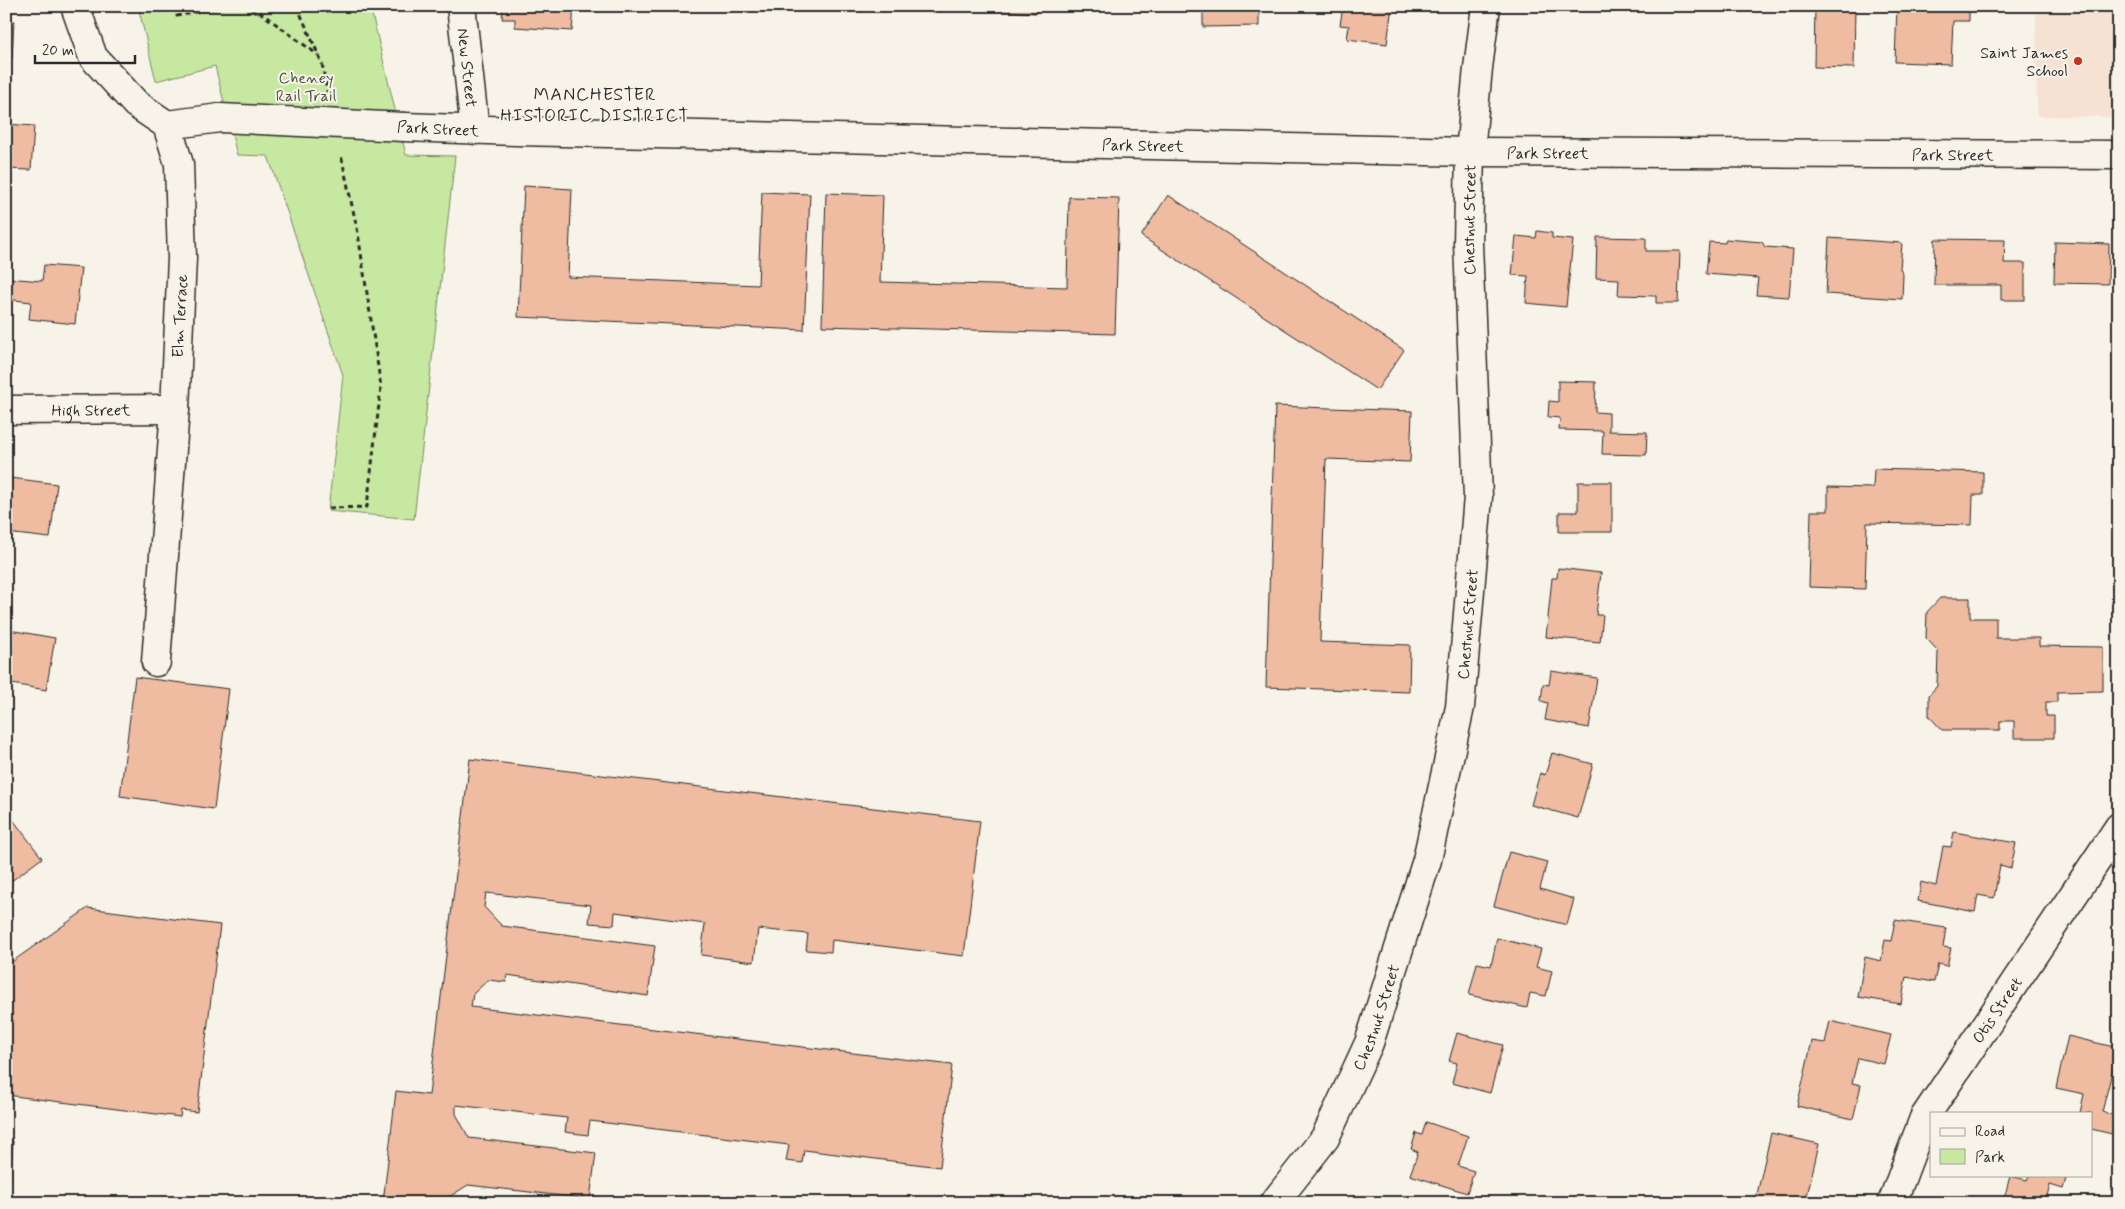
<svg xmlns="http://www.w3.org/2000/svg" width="2125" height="1209" viewBox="0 0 2125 1209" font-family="Mynerve,sans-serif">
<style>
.built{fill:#f5e2d3}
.green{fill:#c7e8a1;stroke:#798a66}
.building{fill:#efbba1;stroke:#2b2b2b}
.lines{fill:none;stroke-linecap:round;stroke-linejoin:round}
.minor-casing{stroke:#2b2b2b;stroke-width:31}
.path{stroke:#2b2b2b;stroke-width:3;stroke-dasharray:5 4;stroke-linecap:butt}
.minor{stroke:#f7f3e8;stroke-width:28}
.minor-bridge-casing{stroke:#2b2b2b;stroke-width:31;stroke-linecap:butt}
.minor-bridge{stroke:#f7f3e8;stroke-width:28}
.poi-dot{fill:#c8321e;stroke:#f7f3e8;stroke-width:2}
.labels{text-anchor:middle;stroke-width:4;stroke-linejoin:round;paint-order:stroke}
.poi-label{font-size:16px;fill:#2b2b2b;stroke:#f7f3e8;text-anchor:end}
.street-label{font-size:16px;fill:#2b2b2b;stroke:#f7f3e8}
.park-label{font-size:16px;fill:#4a5143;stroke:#f7f3e8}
.neighbourhood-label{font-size:18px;letter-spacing:1px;fill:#2b2b2b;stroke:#f7f3e8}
</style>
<rect width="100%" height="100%" fill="#f7f3e8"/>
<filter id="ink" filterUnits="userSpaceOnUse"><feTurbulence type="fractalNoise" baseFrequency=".02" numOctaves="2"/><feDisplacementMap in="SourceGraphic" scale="10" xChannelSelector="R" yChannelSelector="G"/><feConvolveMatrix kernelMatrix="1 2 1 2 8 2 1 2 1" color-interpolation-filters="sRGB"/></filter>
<g filter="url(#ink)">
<!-- built -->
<polygon class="built" points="2036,6 2119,6 2119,117 2037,116"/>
<!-- green -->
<polygon class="green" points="138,6 370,6 406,155 455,156 414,519 328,511 343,375 268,156 237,155 215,66 156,81"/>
<!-- building -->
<g class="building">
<polygon points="503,6 574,6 572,31 515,27 515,19 502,19"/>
<polygon points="976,6 1037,6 1037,13 976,9"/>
<polygon points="1203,6 1259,6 1259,26 1203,27"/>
<polygon points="1343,6 1392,6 1387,44 1347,39 1349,26 1340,25"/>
<polygon points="1815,6 1855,6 1854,68 1814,67"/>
<polygon points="1897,6 1969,6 1969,21 1953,21 1951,64 1895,62"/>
<polygon points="6,20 14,21 12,58 6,58"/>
<polygon points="6,124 34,126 31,170 6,169"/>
<polygon points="524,186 572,189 568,277 758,285 762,192 810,194 804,330 518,317"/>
<polygon points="826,193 883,195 880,282 1067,287 1069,197 1119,198 1115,334 822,326"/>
<polygon points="1168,195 1404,350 1377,390 1141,236"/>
<polygon points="1537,231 1552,233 1552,238 1573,240 1566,307 1526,303 1528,276 1512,275 1516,236 1536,238"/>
<polygon points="1597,237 1646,238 1646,251 1680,251 1678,303 1656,303 1656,296 1618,295 1619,279 1596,278"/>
<polygon points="1829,238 1902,243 1900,269 1903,274 1902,299 1826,294"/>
<polygon points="1726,239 1762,242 1765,247 1793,249 1789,297 1756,295 1758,278 1706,274 1709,242 1725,243"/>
<polygon points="1935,239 2005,240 2004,263 2025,263 2025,300 2001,300 2001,285 1934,285"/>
<polygon points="2055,242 2109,244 2108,284 2054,283"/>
<polygon points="44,265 81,268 75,324 29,319 31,302 6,299 7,278 42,281"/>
<polygon points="1558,381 1596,382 1595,412 1609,413 1609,431 1647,432 1646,455 1602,454 1603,431 1559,430 1560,418 1548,417 1549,401 1558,402"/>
<polygon points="2119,391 2119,436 2117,436"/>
<polygon points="1275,406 1412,411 1410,462 1326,459 1320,642 1410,645 1409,692 1266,687"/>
<polygon points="1874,469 1983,472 1983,495 1973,495 1972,525 1867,523 1865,589 1809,587 1811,511 1828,511 1828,487 1873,488"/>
<polygon points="11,478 57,484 50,538 6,533 6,493 9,493"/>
<polygon points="1578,482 1612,482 1612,532 1559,532 1559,512 1578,512"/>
<polygon points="1558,568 1601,573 1596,615 1603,615 1600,642 1546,637 1552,578 1557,578"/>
<polygon points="1940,598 1970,598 1970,618 1996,618 1996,638 2039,638 2039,646 2103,647 2103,691 2057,692 2057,702 2046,702 2046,716 2054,716 2054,738 2014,738 2014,721 2000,721 2000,730 1942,730 1929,716 1929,695 1937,686 1938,651 1926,638 1927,612"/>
<polygon points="9,630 55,638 46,690 6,683 6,643"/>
<polygon points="1551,671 1597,678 1589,728 1545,720 1548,703 1541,701 1543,684 1549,685"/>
<polygon points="135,677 229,689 214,809 120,796"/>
<polygon points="1552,753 1593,764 1578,818 1531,805 1540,773 1545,775"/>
<polygon points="470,759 980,821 964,956 832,940 831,952 806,950 808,934 758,929 754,962 701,955 705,924 615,912 614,925 589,923 591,905 486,893 484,907 502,926 655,946 648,996 507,975 506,982 488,980 473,994 471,1007 952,1065 940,1167 804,1150 802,1163 786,1161 789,1145 590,1121 588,1135 565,1132 567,1118 456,1105 456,1114 469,1138 596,1153 590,1199 468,1185 444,1200 444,1203 383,1203 396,1091 429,1095"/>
<polygon points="8,813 42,858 6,885 6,814"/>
<polygon points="1954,832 2016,843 2011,868 2000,865 1994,898 1978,895 1975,912 1918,901 1921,882 1936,886 1943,846 1951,847"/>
<polygon points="1509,852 1547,862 1540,889 1574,899 1567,925 1494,906"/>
<polygon points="88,908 220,925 197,1112 181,1110 180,1117 6,1095 6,966"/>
<polygon points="1895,920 1946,928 1943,947 1951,948 1947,966 1938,964 1934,982 1906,977 1901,1004 1858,997 1865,957 1881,961 1885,940 1891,941"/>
<polygon points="1497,938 1541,949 1536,967 1552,971 1546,996 1530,993 1527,1008 1469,995 1477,963 1491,966"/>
<polygon points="1830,1021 1891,1035 1884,1064 1858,1058 1852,1083 1861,1085 1853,1119 1797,1106 1812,1041 1825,1043"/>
<polygon points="1457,1033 1503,1045 1490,1093 1452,1083 1457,1063 1449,1061"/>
<polygon points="2068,1036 2118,1048 2102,1112 2116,1116 2112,1134 2091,1129 2091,1113 2080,1113 2084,1094 2056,1088"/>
<polygon points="1426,1122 1468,1136 1458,1166 1474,1171 1467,1193 1410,1175 1418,1152 1411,1149 1416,1133 1422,1135"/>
<polygon points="1771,1133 1819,1144 1806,1200 1795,1197 1794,1203 1755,1203"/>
<polygon points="6,1141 13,1141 9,1203 6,1203"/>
<polygon points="2029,1175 2067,1175 2063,1189 2050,1185 2045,1203 2003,1203 2010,1176 2027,1180"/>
</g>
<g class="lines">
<defs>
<g id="minor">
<polyline points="75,6 93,57 136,104 167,125 179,164 182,258 175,409 156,662"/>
<path id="s1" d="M461 6 475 130"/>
<polyline points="167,125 220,118"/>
<path id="s2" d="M404 127 516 131 1470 152 2119 155"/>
<path id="s3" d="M6 410 175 409"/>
<path id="s4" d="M1274 1203 1325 1138 1369 1043 1427 860 1460 707 1478 497 1468 243 1470 152 1478 68 1486 6"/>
<path id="s5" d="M1892 1203 1924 1118 2119 827"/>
</g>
</defs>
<!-- minor casing -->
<use href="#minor" class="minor-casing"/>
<!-- path -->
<g class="path">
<polyline points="175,6 177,16 226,6"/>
<polyline points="242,6 261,13 318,55"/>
<polyline points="297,6 322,63 327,92"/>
<polyline points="329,508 367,507 381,387 358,233 341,155"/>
</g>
<!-- minor -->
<use href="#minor" class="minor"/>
<defs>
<polyline id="minor-bridge" points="220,118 404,127"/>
</defs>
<!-- minor-bridge casing -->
<use href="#minor-bridge" class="minor-bridge-casing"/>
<!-- minor-bridge -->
<use href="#minor-bridge" class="minor-bridge"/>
</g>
</g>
<!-- markers -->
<circle class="poi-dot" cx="2078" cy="61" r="5"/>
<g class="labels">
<!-- poi labels -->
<g class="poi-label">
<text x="2068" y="58">Saint James<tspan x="2068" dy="18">School</tspan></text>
</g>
<!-- street labels -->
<g class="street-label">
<text dy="6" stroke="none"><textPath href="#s1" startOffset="62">New Street</textPath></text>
<text transform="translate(438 128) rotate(3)" y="6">Park Street</text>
<text dy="6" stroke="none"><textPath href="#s2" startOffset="739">Park Street</textPath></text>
<text dy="6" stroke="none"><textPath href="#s2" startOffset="1144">Park Street</textPath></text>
<text dy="6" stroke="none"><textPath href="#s2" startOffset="1549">Park Street</textPath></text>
<text dy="6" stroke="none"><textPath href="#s4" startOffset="1024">Chestnut Street</textPath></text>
<text transform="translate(179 316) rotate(-87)" y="6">Elm Terrace</text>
<text dy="6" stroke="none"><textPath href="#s3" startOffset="85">High Street</textPath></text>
<text dy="6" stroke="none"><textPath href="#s4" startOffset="619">Chestnut Street</textPath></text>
<text dy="6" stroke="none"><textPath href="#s5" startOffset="221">Otis Street</textPath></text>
<text dy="6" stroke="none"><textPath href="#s4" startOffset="214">Chestnut Street</textPath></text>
</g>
<!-- park labels -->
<g class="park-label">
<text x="306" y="83">Cheney<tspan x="306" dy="18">Rail Trail</tspan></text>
</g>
<!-- neighbourhood labels -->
<g class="neighbourhood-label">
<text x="595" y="100">MANCHESTER<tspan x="595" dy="21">HISTORIC DISTRICT</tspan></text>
</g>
</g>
<!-- margin -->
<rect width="2125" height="1209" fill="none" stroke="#f7f3e8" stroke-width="25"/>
<rect x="12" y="12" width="2100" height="1184" fill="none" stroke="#2b2b2b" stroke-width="2" filter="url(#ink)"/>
<!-- legend -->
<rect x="1930" y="1112" width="162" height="65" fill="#f7f3e8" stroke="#a5a39c"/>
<rect x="1940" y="1128" width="25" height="8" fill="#f7f3e8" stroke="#a5a39c"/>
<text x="1975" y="1136" font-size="15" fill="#2b2b2b">Road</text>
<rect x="1940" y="1149" width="25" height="15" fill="#c7e8a1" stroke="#a5a39c"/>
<text x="1975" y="1162" font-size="15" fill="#2b2b2b">Park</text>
<!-- scale -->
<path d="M35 55v8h100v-8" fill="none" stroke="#2b2b2b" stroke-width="2.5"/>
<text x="42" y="55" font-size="15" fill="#2b2b2b" stroke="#f7f3e8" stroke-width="4" paint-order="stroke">20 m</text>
</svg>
